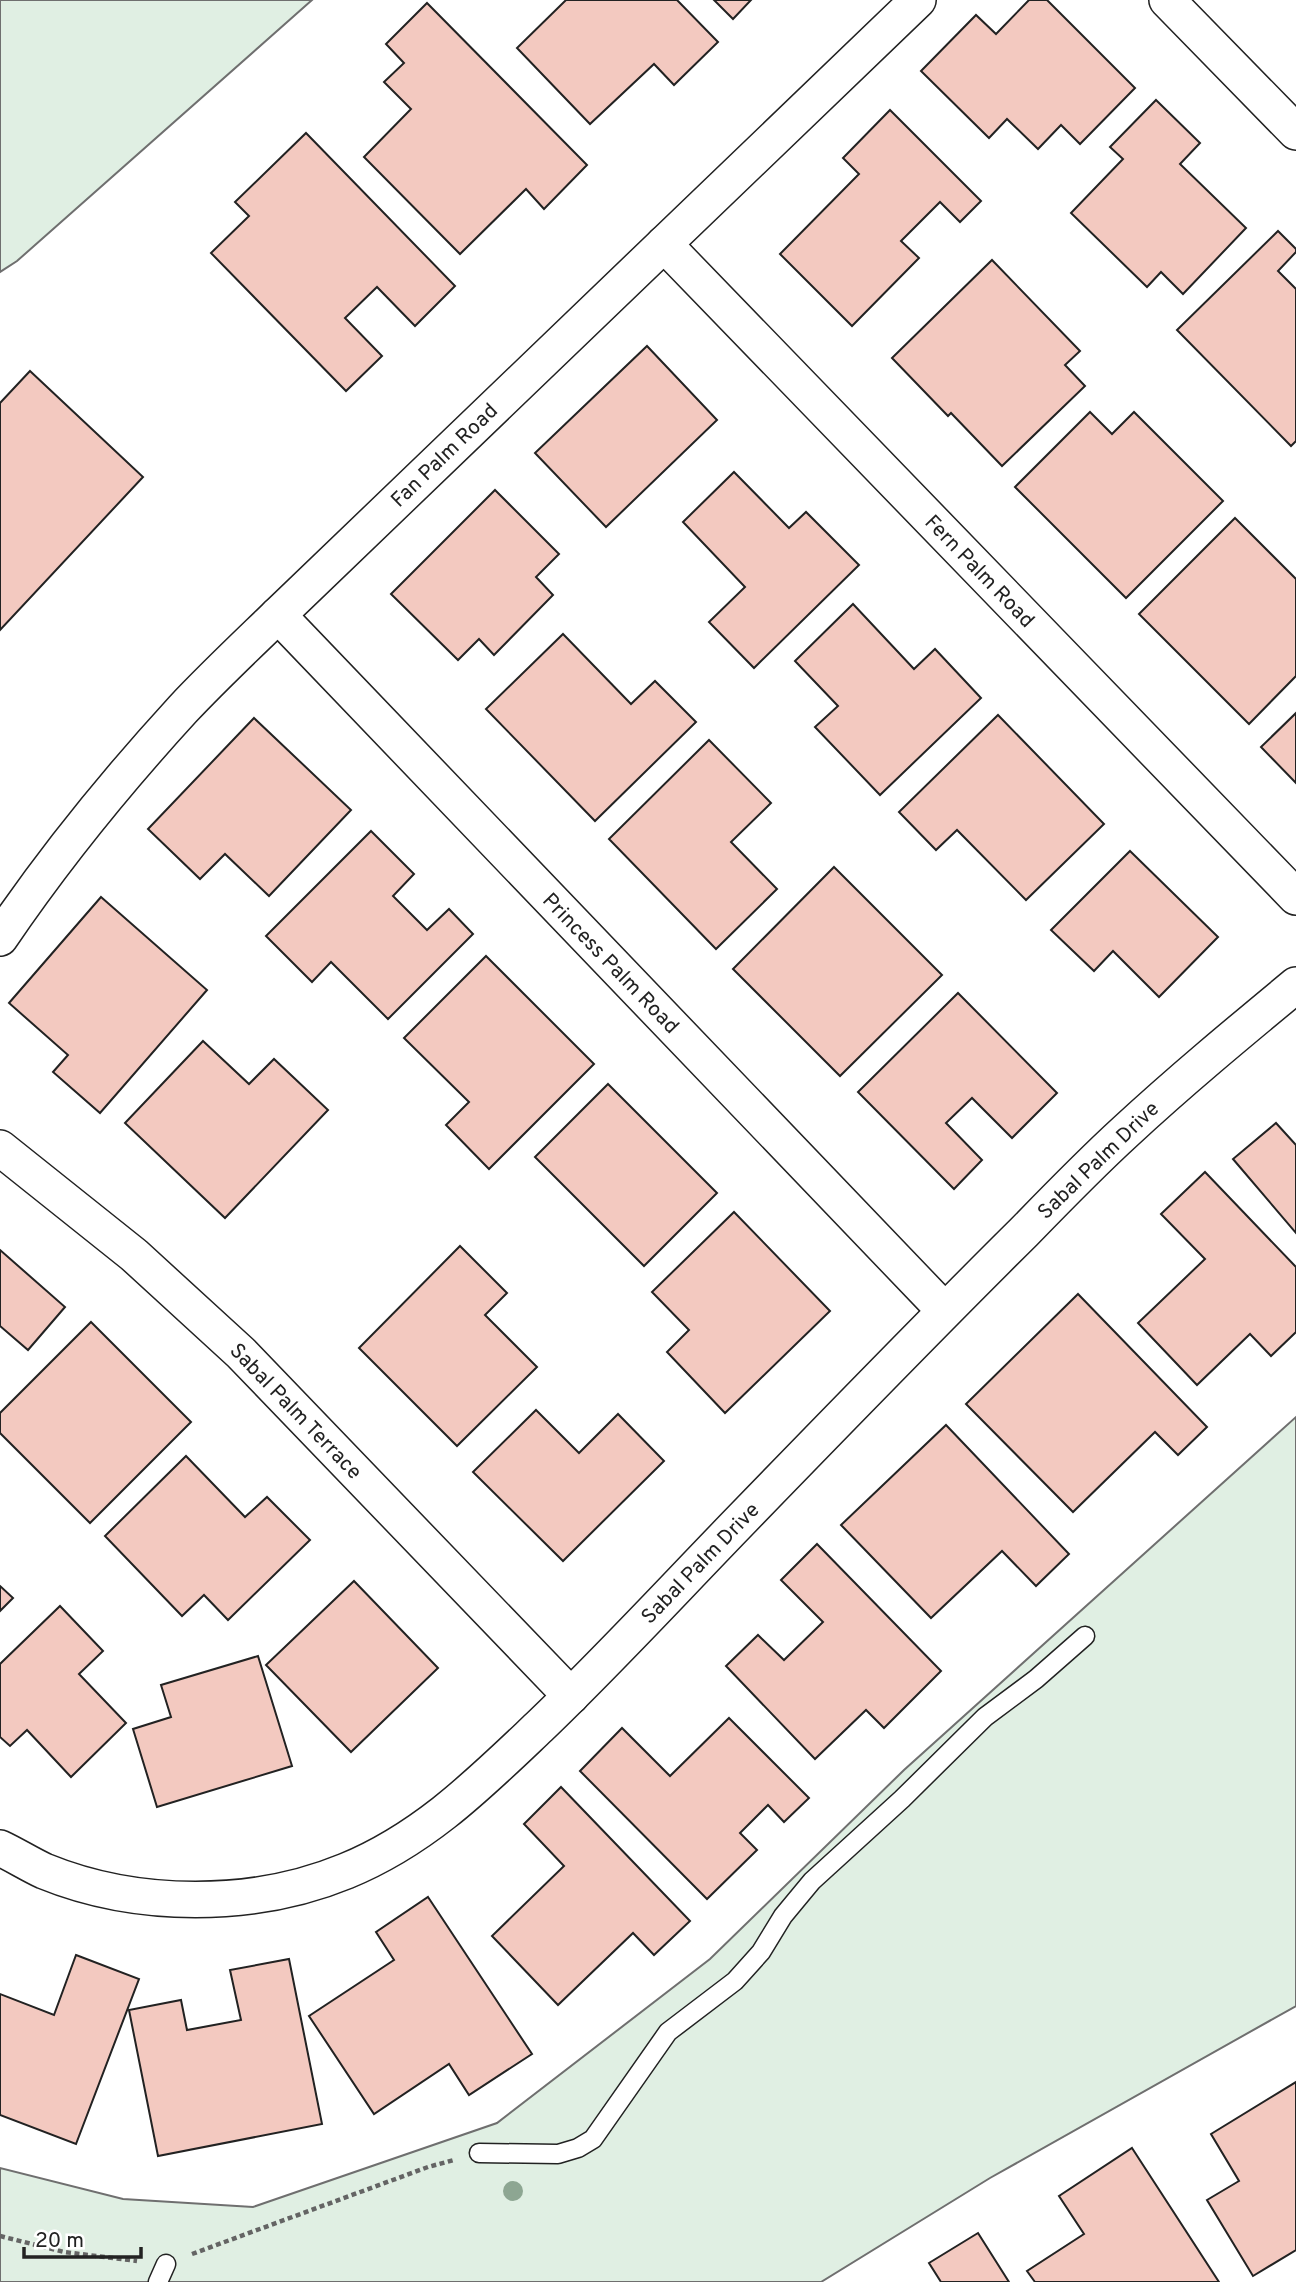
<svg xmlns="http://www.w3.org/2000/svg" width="1296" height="2282" viewBox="0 0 1296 2282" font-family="Overpass,sans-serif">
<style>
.green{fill:#e0efe3;stroke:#6f6f6f;stroke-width:2}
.building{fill:#f3c9c0;stroke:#222;stroke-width:2}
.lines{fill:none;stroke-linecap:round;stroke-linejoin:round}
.service-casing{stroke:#222;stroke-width:21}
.minor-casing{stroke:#222;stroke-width:38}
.path{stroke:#646464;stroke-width:4.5;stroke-dasharray:5 3.5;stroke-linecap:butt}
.service{stroke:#fff;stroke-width:18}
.minor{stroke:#fff;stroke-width:35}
.tree{fill:#8da692}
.labels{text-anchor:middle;stroke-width:5;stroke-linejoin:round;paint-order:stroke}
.street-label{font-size:21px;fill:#222;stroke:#fff}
</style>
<rect width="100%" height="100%" fill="#fff"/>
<!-- green -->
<g class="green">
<polygon points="0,0 312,0 17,261 0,272"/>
<polygon points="1296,1417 1296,2006 990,2178 821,2282 0,2282 0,2168 123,2199 253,2207 497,2123 710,1959 904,1770"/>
</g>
<!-- building -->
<g class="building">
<polygon points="566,0 677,0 718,42 674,85 654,64 590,124 517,48"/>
<polygon points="714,0 751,0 733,19"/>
<polygon points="1029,0 1047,0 1135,88 1080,144 1061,125 1038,149 1007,119 989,138 921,71 976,15 996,34"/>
<polygon points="427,3 587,165 544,209 526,189 460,254 364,157 411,109 384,82 404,63 386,44"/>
<polygon points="1156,100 1200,143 1180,164 1246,228 1183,294 1161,272 1147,287 1071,213 1123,159 1110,147"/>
<polygon points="890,110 981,201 960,222 940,202 901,241 919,258 852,326 780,254 859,174 843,158"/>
<polygon points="306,133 455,286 415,326 377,287 345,318 382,356 346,391 211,253 249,216 235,202"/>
<polygon points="1278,231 1296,249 1296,252 1278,271 1296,289 1296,441 1291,446 1177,330"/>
<polygon points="992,260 1080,351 1065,365 1085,386 1002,466 951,413 948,416 892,358"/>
<polygon points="647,346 717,420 606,527 535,453"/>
<polygon points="30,371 143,477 0,630 0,403"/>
<polygon points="1090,412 1112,434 1134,412 1223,501 1126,598 1015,487"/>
<polygon points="734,472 789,528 806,512 859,565 754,668 709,622 745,587 683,522"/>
<polygon points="495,490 559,554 536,577 553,595 494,655 479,639 458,660 391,594"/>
<polygon points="1235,518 1296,579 1296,676 1249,724 1139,614"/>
<polygon points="853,604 914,669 935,649 981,698 880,795 815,727 838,706 795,661"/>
<polygon points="563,634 631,704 655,681 696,722 595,821 486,709"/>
<polygon points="1296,713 1296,783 1261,747"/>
<polygon points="998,715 1104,824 1026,900 957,830 936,850 899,812"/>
<polygon points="254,718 351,810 269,896 225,854 200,879 148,829"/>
<polygon points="709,740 771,803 731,842 777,889 716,949 609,839"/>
<polygon points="371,831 414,874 393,896 427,930 449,909 473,934 388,1019 331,962 312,982 266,936"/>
<polygon points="1130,851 1218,937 1159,997 1113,951 1094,971 1051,930"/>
<polygon points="834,867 942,975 840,1076 733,969"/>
<polygon points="101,897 207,990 100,1113 53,1072 68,1055 9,1003"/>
<polygon points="486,956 594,1064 489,1169 446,1125 469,1102 404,1038"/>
<polygon points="958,993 1057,1093 1012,1138 972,1098 946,1123 982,1160 954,1189 858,1092"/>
<polygon points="203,1041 249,1084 274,1059 328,1110 225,1218 125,1123"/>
<polygon points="608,1084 717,1193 644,1266 535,1157"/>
<polygon points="1276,1123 1296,1145 1296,1233 1233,1159"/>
<polygon points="1205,1172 1296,1267 1296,1332 1271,1356 1250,1334 1197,1385 1138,1323 1205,1259 1161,1214"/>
<polygon points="734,1212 830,1311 725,1413 667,1352 689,1330 652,1292"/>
<polygon points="460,1246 507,1293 485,1315 537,1367 457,1446 359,1348"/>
<polygon points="0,1250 65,1307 28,1350 0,1326"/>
<polygon points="1078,1294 1207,1427 1178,1455 1155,1432 1073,1512 966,1404"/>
<polygon points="91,1322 191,1422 90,1523 0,1433 0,1413"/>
<polygon points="536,1410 579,1453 618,1414 664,1461 563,1561 473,1472"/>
<polygon points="946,1425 1069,1554 1036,1586 1002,1551 931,1618 841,1525"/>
<polygon points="186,1456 245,1517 267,1497 310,1540 228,1620 204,1595 182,1616 105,1536"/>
<polygon points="817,1544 941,1671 884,1728 866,1710 815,1759 726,1666 758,1635 784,1660 823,1622 781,1580"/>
<polygon points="354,1581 438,1668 351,1752 266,1665"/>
<polygon points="0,1586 13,1598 0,1611"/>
<polygon points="60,1606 103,1651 79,1674 126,1723 71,1777 27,1730 10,1746 0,1737 0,1664"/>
<polygon points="258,1656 292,1766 157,1807 133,1729 171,1717 161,1685"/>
<polygon points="729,1718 809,1798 784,1822 768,1805 740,1833 757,1850 707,1899 580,1771 622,1728 670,1776"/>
<polygon points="561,1787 690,1921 654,1955 633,1933 558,2005 492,1936 564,1866 524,1824"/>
<polygon points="428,1897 532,2054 469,2095 449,2064 374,2114 309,2016 394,1960 376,1932"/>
<polygon points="76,1955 139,1979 76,2144 0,2115 0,1994 54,2015"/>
<polygon points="289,1959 322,2124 158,2156 129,2010 181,2000 187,2030 241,2020 230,1970"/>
<polygon points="1296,2082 1296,2250 1253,2276 1207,2200 1239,2181 1211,2134"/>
<polygon points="1132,2148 1219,2282 1035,2282 1027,2271 1084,2234 1059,2196"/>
<polygon points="978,2233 1009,2282 941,2282 929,2263"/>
</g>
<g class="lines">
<defs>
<g id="service">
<polyline points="479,2153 558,2154 578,2148 593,2139 668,2032 735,1981 761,1952 783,1916 812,1881 902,1799 985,1717 1036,1679 1085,1636"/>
<polyline points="158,2282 166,2264"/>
</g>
<g id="minor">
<polyline points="1167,0 1296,132"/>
<polyline points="664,244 1296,897"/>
<polyline points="278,615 944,1310"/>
<path d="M0 938C55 857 117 781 183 709 213 677 246 646 278 615L918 0"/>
<polyline points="0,1148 134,1255 241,1353 571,1696"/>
<path d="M0 1848C15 1855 29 1864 44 1871 137 1909 254 1909 346 1871 424 1839 479 1784 539 1727 609 1660 675 1588 743 1518 836 1422 929 1326 1024 1232 1057 1198 1090 1164 1125 1132 1180 1081 1238 1033 1296 985"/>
</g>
</defs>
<!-- service casing -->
<use href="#service" class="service-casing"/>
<!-- minor casing -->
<use href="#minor" class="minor-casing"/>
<!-- path -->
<g class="path">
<polyline points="0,2236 64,2252 137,2261"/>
<polyline points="192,2254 428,2167 454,2160"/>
</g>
<!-- service -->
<use href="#service" class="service"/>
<!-- minor -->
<use href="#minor" class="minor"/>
</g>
<!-- trees -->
<circle class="tree" cx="513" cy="2191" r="10"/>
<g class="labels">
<!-- street labels -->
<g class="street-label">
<text transform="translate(444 455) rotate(-44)" y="7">Fan Palm Road</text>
<text transform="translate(980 571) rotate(46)" y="7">Fern Palm Road</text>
<text transform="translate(611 963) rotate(46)" y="7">Princess Palm Road</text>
<text transform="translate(1098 1160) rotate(-44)" y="7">Sabal Palm Drive</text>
<text transform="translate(296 1411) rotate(46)" y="7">Sabal Palm Terrace</text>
<text transform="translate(700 1563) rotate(-46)" y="7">Sabal Palm Drive</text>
</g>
</g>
<!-- scale -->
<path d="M24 2247v10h117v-10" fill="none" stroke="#222222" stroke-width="3.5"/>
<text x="35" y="2247" font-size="21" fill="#222222" stroke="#ffffff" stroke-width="5" paint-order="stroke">20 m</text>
</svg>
